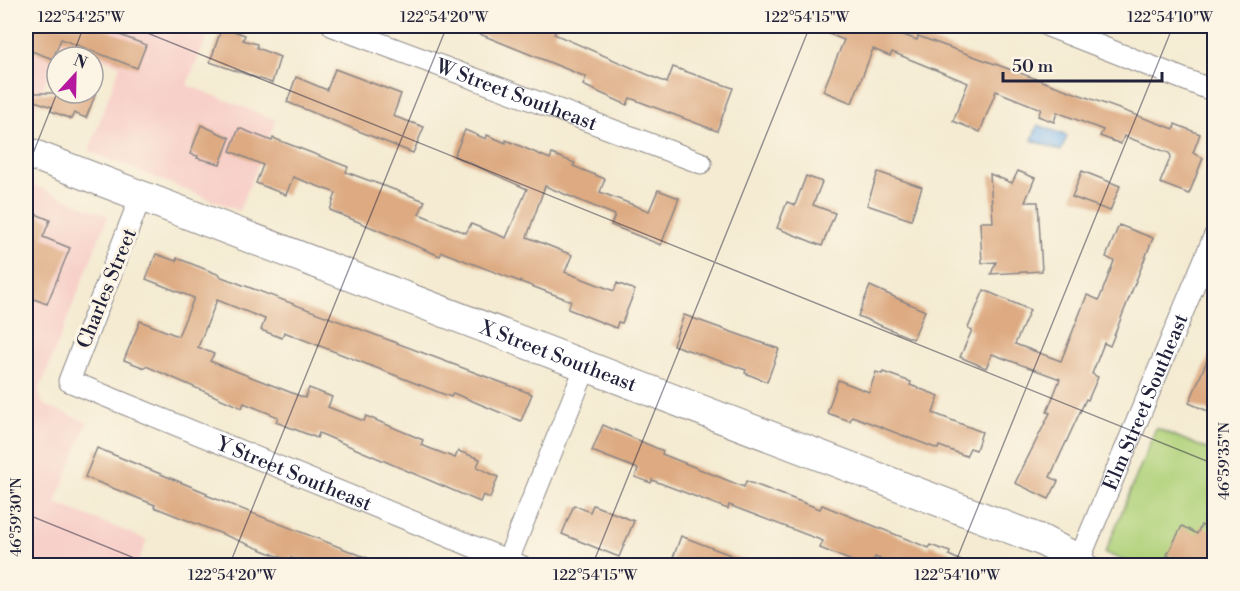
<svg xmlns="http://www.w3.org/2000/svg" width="1240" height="591" viewBox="0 0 1240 591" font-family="'Libre Bodoni',serif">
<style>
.built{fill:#f7d0c9}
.green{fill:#b0d27a;stroke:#697a5a;stroke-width:1.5}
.water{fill:#82bbf2;stroke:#526e96;stroke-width:1.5}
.building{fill:#ddaa82}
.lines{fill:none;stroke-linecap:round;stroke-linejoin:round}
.street-casing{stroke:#8b8686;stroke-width:23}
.secondary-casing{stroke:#8b8686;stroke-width:32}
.street{stroke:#fff;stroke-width:21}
.secondary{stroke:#fff;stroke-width:30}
.ticks{fill:none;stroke:#22223b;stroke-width:1.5;stroke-opacity:0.45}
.labels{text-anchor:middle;stroke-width:6;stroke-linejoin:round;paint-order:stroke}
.street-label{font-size:20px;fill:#22223b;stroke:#fcf5e5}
.neatline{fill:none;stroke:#22223b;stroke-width:2}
.ticks-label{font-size:15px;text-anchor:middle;fill:#22223b}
</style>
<rect width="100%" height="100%" fill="#fcf5e5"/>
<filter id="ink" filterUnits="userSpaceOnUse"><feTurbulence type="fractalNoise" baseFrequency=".0167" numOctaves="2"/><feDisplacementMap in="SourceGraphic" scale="12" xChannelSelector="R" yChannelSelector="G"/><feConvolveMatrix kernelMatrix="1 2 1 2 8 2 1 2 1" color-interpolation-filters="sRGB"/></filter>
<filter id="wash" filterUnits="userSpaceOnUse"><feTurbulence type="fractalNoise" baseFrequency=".008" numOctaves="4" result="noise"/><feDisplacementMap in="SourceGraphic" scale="24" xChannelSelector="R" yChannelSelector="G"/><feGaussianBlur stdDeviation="1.35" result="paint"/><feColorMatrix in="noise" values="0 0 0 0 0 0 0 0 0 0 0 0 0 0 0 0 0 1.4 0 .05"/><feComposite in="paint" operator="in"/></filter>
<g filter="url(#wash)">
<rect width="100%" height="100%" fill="#f4ebd2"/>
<!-- built -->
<g class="built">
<polygon points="26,26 211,26 187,85 276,120 239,211 89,151 120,65 60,43 28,128 26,127"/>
<polygon points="26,182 108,216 39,391 43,404 87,422 56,503 147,540 137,565 26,565"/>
</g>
<!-- green -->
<polygon class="green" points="1156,428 1214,452 1214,565 1136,565 1105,553"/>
<!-- water -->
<polygon class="water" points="1038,125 1067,136 1061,151 1032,140"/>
<g id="blocks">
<!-- building -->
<g class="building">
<polygon points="26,26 96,26 146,45 137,68 61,39 53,59 26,49"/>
<polygon points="460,26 558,26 554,34 667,83 673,67 733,88 717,131 630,98 627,105 583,85 586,77"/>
<polygon points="809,26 879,26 917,40 918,36 1174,129 1175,124 1200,134 1193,153 1203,158 1189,194 1160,183 1171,156 1169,153 1124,136 1121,144 1100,136 1103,130 1057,112 1054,122 1038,116 1041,109 996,91 980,132 953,121 968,83 892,52 890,56 873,49 852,103 823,91 844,40"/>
<polygon points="222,27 245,35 243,40 257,44 257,48 280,57 272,83 210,62"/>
<polygon points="335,69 401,94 393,116 424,127 413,153 287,102 296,77 327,90"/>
<polygon points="26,93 96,93 86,118 74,113 71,119 51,111 52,107 26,98"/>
<polygon points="201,125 230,138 220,164 197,158 198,156 190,154"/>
<polygon points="239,128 272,141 273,138 348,167 346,172 425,201 419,214 466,233 471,224 506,238 527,189 454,156 465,130 486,139 487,135 506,143 506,140 550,159 552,154 575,163 573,166 605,179 600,192 649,211 658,190 679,198 661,245 611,225 615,215 545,186 527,237 572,255 565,272 614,291 617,283 635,290 622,323 618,322 616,328 568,309 571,301 442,252 440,256 330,210 336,193 293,177 286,195 256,183 263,165 230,151"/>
<polygon points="1018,171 1035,178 1025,202 1038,202 1042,271 991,274 996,262 982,263 980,222 993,222 990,174 1012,183"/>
<polygon points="1082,171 1120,186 1110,211 1072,197"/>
<polygon points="878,172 922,187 911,220 867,205"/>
<polygon points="806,176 822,182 813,205 835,213 822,246 777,228 787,202 795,205"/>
<polygon points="26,210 50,220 43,237 70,248 47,304 26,296"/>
<polygon points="1119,225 1153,238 1110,346 1104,343 1092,374 1098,377 1088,400 1086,399 1050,477 1058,481 1049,499 1015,483 1050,413 1047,412 1060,379 992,354 986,368 960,357 972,330 968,328 984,290 1030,310 1015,344 1061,361 1087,295 1099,300 1114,261 1106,257"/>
<polygon points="156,254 176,261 177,258 220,275 219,276 532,394 521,421 453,393 451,397 284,332 282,338 261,330 265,319 217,300 198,347 214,354 210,361 305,398 309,388 332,397 328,407 364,421 366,416 423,440 421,445 455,458 458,451 480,459 477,467 498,477 490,498 483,495 480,502 319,433 317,438 276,422 278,417 244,403 242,408 146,366 145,368 124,360 140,321 178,336 194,298 146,279"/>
<polygon points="870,286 925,311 913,339 858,316"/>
<polygon points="684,315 779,349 767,382 745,373 746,370 673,345"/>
<polygon points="1214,344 1215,344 1215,414 1189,403"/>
<polygon points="876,372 882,374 883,372 911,382 910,385 939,396 933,413 982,432 976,450 970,448 966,456 939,446 938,449 852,416 850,421 827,413 838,380 869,392"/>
<polygon points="603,425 663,451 662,454 744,487 746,481 820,509 822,505 929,548 930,545 950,552 949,555 971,566 897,566 875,557 871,566 864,566 820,548 823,541 729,505 728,509 652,480 651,483 635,477 638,469 592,451"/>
<polygon points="97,448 207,493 206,495 388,566 308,566 291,558 290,561 154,507 155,505 85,477"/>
<polygon points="574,505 590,512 593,505 634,521 619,557 562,534"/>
<polygon points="1201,525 1215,532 1215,564 1204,559 1201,564 1188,558 1185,563 1167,555 1182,526 1197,534"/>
<polygon points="681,536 754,564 754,566 670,566"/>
</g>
</g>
</g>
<g filter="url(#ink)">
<use href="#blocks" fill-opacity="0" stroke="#8b8686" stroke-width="1.5"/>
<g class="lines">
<defs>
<g id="street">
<path id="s1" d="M333 26 701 163"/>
<polyline points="1048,26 1214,91"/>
<path id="s2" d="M141 196 69 381 521 566"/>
<polyline points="508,560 586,366"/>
<path id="s3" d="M1089 566 1079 560 1214 237"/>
</g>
<g id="secondary">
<path id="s4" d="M26 152 1041 540 1079 560 1077 566"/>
</g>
</defs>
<!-- street casing -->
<use href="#street" class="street-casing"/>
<!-- secondary casing -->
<use href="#secondary" class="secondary-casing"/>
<!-- street -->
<use href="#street" class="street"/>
<!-- secondary -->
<use href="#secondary" class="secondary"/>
</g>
</g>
<!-- ticks -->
<path class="ticks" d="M130 26 1214 464M72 57 84 26M26 171 57 93M26 514 154 566M229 566 447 26M592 566 810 26M954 566 1173 26"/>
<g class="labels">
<!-- street labels -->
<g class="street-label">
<text dy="7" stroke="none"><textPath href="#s1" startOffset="196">W Street Southeast</textPath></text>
<text transform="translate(106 288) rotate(-68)" y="7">Charles Street</text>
<text dy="7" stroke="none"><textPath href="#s4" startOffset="570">X Street Southeast</textPath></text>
<text dy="7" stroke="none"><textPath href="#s3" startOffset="183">Elm Street Southeast</textPath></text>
<text dy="7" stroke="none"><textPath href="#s2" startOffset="442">Y Street Southeast</textPath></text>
</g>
</g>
<!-- margin -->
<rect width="1240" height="591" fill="none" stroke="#fcf5e5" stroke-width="66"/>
<!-- north arrow -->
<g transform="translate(75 75) rotate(22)"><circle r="28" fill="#fcf5e5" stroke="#a5a1a1" stroke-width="1.5"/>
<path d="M0-4.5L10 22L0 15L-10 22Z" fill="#b5179e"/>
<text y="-9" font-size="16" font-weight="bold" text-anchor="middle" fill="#22223b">N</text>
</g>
<!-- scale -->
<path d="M1003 72v9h159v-9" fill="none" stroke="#22223b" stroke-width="3"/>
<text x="1012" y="72" font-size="18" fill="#22223b" stroke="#fcf5e5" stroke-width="4.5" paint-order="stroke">50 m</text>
<rect x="33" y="33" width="1174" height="525" class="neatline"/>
<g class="ticks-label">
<text x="81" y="22">122°54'25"W</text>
<text x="444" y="22">122°54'20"W</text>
<text x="807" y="22">122°54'15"W</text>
<text x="1170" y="22">122°54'10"W</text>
<text transform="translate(1224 461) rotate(-90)" y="5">46°59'35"N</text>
<text transform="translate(16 517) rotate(-90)" y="5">46°59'30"N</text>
<text x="232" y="580">122°54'20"W</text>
<text x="595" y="580">122°54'15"W</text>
<text x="957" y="580">122°54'10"W</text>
</g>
</svg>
